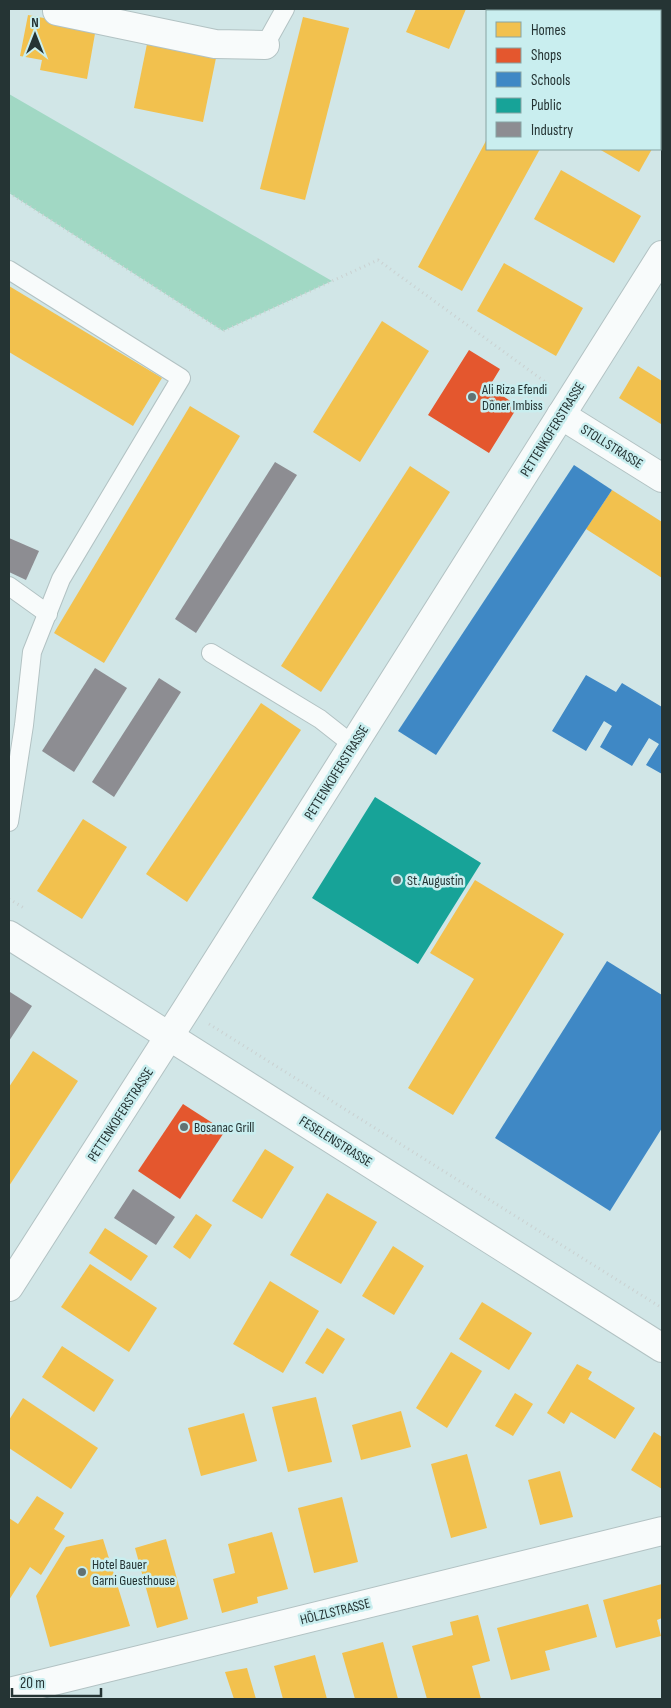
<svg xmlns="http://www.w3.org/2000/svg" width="671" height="1708" viewBox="0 0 671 1708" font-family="'Sofia Sans Condensed',sans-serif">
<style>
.green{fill:#a1d8c4}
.homes{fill:#f2c14e}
.shops{fill:#e4572e}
.schools{fill:#3f88c5}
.public{fill:#17a398}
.industry{fill:#8d8d92}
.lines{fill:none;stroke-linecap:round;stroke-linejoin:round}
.lane-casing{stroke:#b2c2c3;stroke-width:20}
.street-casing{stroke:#b2c2c3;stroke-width:30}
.path{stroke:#cad1d1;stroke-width:3;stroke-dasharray:1 4;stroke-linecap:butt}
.lane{stroke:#f8fbfb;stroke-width:18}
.street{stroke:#f8fbfb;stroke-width:28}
.poi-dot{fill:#617273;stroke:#c9eeef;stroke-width:2}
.labels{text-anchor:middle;stroke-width:5;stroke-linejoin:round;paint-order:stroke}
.poi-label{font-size:14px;fill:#253434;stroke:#c9eeef;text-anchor:start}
.street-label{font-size:14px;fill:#253434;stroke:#c9eeef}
</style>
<rect width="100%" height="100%" fill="#d1e6e7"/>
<!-- green -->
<polygon class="green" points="9,94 332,281 223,331 9,193"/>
<!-- homes -->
<g class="homes">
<polygon points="416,9 466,9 449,49 406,32"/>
<polygon points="578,9 634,9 633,11 583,11"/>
<polygon points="28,15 96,28 87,79 40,70 42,60 20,56"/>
<polygon points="303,17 349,28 305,200 260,189"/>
<polygon points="662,28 662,132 660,136 660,32"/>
<polygon points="148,39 217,53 203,122 134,108"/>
<polygon points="487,139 487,149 540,149 462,291 418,267"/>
<polygon points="599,149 652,149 639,172"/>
<polygon points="561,170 641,216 614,263 534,219"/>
<polygon points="504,263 583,308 556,356 477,311"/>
<polygon points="9,286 162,378 133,426 9,352"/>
<polygon points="382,321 429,351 360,462 313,432"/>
<polygon points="638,366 662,381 661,424 619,398"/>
<polygon points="190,406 240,436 104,663 54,633"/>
<polygon points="410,466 450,492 321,692 281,666"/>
<polygon points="612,490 662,522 662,578 586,529"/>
<polygon points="261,703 301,730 187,902 146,874"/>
<polygon points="83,819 127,847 82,919 37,891"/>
<polygon points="475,880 564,934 453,1115 408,1088 474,979 430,953"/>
<polygon points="33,1051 78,1081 9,1186 9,1087"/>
<polygon points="265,1149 294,1167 262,1219 232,1201"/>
<polygon points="327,1193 377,1222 341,1284 290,1255"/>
<polygon points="196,1214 212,1225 190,1259 173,1247"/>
<polygon points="105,1228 148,1256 131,1281 89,1253"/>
<polygon points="393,1246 424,1266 394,1315 362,1296"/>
<polygon points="90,1264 157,1308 129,1352 61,1307"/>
<polygon points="270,1281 319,1311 283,1373 233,1344"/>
<polygon points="482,1302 532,1333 509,1370 459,1339"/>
<polygon points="327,1328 345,1339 323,1374 305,1363"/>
<polygon points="62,1346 114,1380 94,1412 42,1377"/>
<polygon points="451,1352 482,1371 447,1428 416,1408"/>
<polygon points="577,1364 592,1372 588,1379 635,1408 615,1439 571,1412 564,1424 547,1413"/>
<polygon points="515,1393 533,1404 513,1436 495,1426"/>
<polygon points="316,1397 332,1462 288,1472 272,1407"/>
<polygon points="23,1398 98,1448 71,1489 9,1448 9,1420"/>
<polygon points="401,1411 411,1447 361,1460 352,1425"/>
<polygon points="244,1413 257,1461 201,1476 188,1428"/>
<polygon points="654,1432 662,1437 662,1489 631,1470"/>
<polygon points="467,1454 487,1528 451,1538 431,1464"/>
<polygon points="560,1471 573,1517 540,1525 528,1480"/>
<polygon points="37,1496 64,1513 54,1529 65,1536 41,1575 30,1567 9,1600 9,1518 18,1524"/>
<polygon points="342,1497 358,1562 314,1573 298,1508"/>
<polygon points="272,1532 288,1589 257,1597 258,1603 222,1613 213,1579 235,1573 228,1544"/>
<polygon points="103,1539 130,1626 50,1647 36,1596 66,1547"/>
<polygon points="166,1539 188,1619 157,1628 135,1548"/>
<polygon points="662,1584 662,1618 657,1620 661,1636 616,1648 603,1600"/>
<polygon points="588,1604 597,1637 545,1651 550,1670 511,1680 497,1628"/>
<polygon points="478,1615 490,1661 472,1666 481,1699 427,1699 412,1646 453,1635 450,1622"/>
<polygon points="383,1642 398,1699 355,1699 342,1653"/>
<polygon points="315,1655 327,1699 283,1699 274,1666"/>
<polygon points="247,1668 256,1699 234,1699 225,1672"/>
</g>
<!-- shops -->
<g class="shops">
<polygon points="469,350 500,369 489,387 518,406 489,453 428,415"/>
<polygon points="183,1104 225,1131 180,1199 138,1171"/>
</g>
<!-- schools -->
<g class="schools">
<polygon points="574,465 612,490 436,755 398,731"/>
<polygon points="586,675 616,692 622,683 662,707 662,774 646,765 659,744 649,738 632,766 600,747 612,726 604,721 586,751 552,731"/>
<polygon points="607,961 662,995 662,1128 610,1211 495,1138"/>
</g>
<!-- public -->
<polygon class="public" points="375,797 481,863 418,964 312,898"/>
<!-- industry -->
<g class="industry">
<polygon points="275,462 297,475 196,633 175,619"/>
<polygon points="9,538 39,551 26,580 9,572"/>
<polygon points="95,668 127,688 74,772 42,751"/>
<polygon points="159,678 181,692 114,797 92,782"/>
<polygon points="10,992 32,1006 9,1041 9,993"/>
<polygon points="133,1189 175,1217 156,1245 114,1218"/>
</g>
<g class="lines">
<defs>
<g id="lane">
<polyline points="265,45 285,9"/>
<polyline points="9,270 181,378 61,579 32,652 24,725 9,822"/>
<polyline points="9,586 48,614"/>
<polyline points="211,653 320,719 353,745"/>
</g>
<g id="street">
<polyline points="57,11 215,44 265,45"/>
<polyline points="561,415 662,478"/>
<polyline points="9,935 662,1348"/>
<polyline points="9,1287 186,1010 662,255"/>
<polyline points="9,1692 662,1531"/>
</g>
</defs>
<!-- lane casing -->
<use href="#lane" class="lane-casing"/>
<!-- street casing -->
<use href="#street" class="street-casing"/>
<!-- path -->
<g class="path">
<polyline points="9,193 223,331 378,260 548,384"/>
<polyline points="9,899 24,908"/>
<polyline points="209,1024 662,1308"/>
</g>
<!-- lane -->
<use href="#lane" class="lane"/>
<!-- street -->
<use href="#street" class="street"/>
</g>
<!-- markers -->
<g class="poi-dot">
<circle cx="472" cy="397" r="5"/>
<circle cx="397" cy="880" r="5"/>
<circle cx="184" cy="1127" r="5"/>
<circle cx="82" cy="1572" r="5"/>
</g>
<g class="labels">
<!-- poi labels -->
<g class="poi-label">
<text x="482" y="394">Ali Riza Efendi<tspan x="482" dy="16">Döner Imbiss</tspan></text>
<text x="407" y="885">St. Augustin</text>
<text x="194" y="1132">Bosanac Grill</text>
<text x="92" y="1569">Hotel Bauer<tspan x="92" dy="16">Garni Guesthouse</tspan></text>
</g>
<!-- street labels -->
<g class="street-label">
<text transform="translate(552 429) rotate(-58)" y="5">PETTENKOFERSTRASSE</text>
<text transform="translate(612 446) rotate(32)" y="5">STOLLSTRASSE</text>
<text transform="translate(336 772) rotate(-58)" y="5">PETTENKOFERSTRASSE</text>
<text transform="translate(120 1114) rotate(-57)" y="5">PETTENKOFERSTRASSE</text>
<text transform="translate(336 1141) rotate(32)" y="5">FESELENSTRASSE</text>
<text transform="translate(335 1611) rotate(-14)" y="5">HÖLZLSTRASSE</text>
</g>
</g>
<!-- border -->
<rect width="671" height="1708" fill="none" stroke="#253434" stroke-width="20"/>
<!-- legend -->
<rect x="486" y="10" width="175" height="140" fill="#c9eeef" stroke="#87a4a4"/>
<rect x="496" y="22" width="25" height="15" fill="#f2c14e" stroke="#87a4a4"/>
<text x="531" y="35" font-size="15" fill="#253434">Homes</text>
<rect x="496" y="48" width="25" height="15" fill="#e4572e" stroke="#87a4a4"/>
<text x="531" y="60" font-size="15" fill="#253434">Shops</text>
<rect x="496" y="72" width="25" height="15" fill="#3f88c5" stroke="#87a4a4"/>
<text x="531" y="85" font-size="15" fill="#253434">Schools</text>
<rect x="496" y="98" width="25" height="15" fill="#17a398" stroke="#87a4a4"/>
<text x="531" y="110" font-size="15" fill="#253434">Public</text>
<rect x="496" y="122" width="25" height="15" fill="#8d8d92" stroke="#87a4a4"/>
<text x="531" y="135" font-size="15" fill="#253434">Industry</text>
<!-- north arrow -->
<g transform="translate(35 35)" stroke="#c9eeef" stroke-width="4" paint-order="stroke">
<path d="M0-4L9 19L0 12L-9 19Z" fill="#253434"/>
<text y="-8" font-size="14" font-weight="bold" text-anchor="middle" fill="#253434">N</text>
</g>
<!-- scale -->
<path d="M12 1688v8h89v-8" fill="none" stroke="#253434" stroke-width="2.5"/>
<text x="20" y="1688" font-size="15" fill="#253434" stroke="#c9eeef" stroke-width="4" paint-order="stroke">20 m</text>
</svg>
